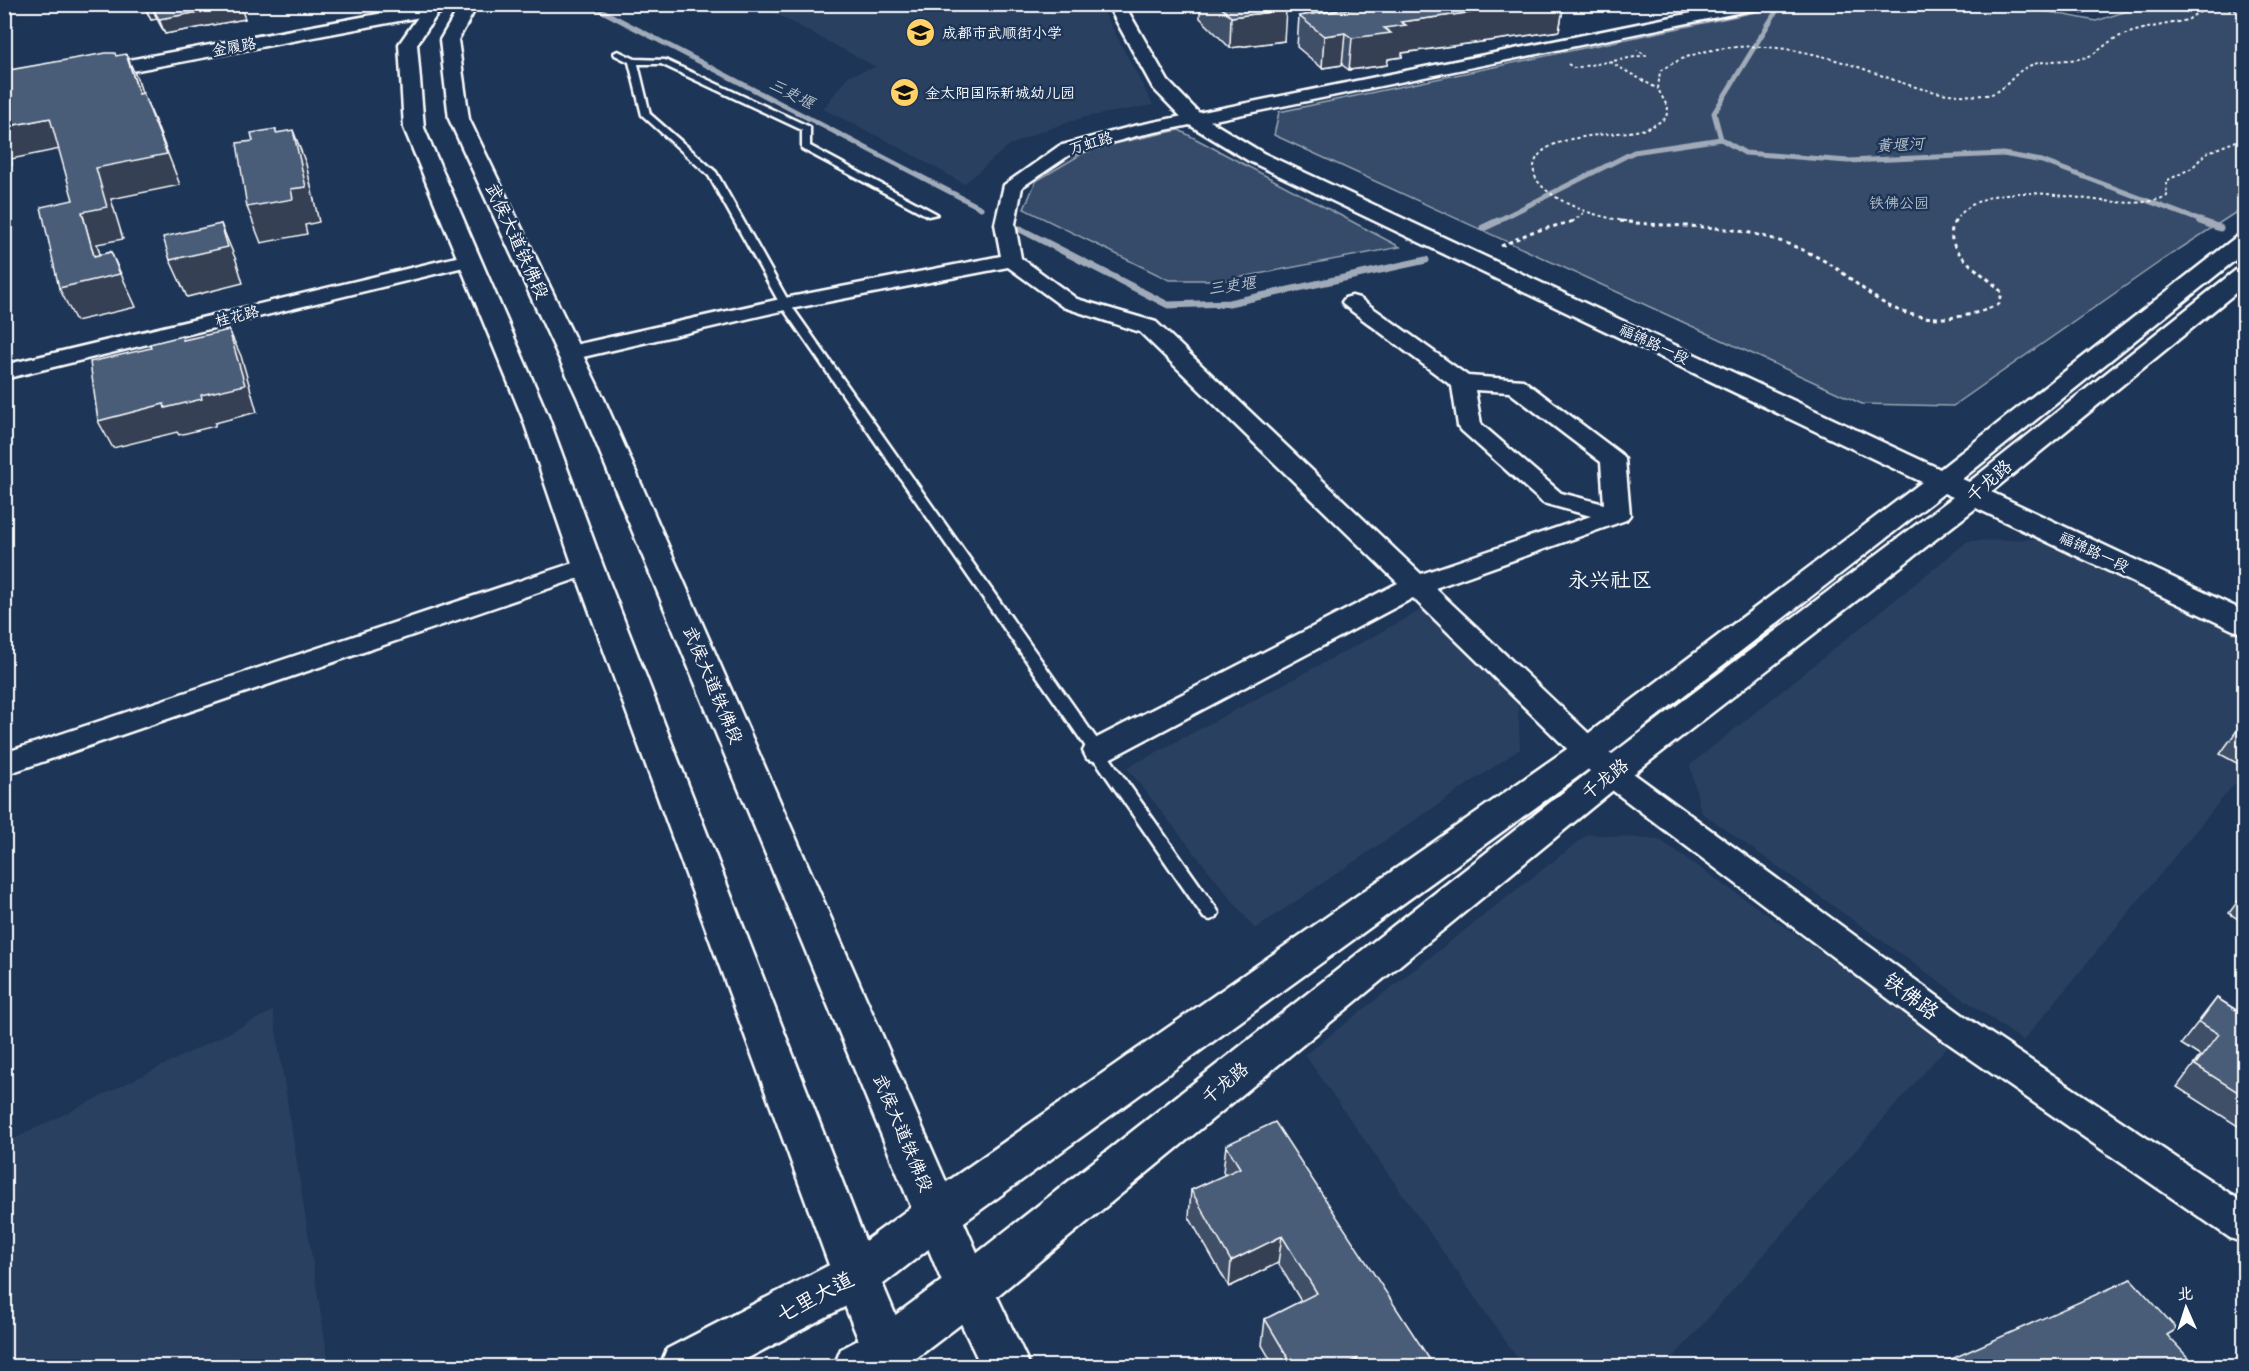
<svg xmlns="http://www.w3.org/2000/svg" width="2249" height="1371" viewBox="0 0 2249 1371" font-family="'Comic Neue','LXGW WenKai TC',sans-serif">
<style>
.built{fill:#2a4161}
.green{fill:#364b69;stroke:#9aa5b4;stroke-width:1.5}
.lines{fill:none;stroke-linecap:round;stroke-linejoin:round}
.stream-far1{stroke:#a0aab8;stroke-width:5}
.stream{stroke:#a0aab8;stroke-width:7}
.service-casing{stroke:#fff;stroke-width:5}
.minor-casing{stroke:#fff;stroke-width:5}
.tertiary-casing{stroke:#fff;stroke-width:5}
.secondary-casing{stroke:#fff;stroke-width:5}
.primary-casing{stroke:#fff;stroke-width:5}
.path-far1{stroke:#fff;stroke-width:2;stroke-dasharray:3 3;stroke-linecap:butt}
.path{stroke:#fff;stroke-width:3;stroke-dasharray:4 4;stroke-linecap:butt}
.service{fill:#1d3557;fill-rule:evenodd}
.minor{fill:#1d3557;fill-rule:evenodd}
.tertiary{fill:#1d3557;fill-rule:evenodd}
.secondary{fill:#1d3557;fill-rule:evenodd}
.primary{fill:#1d3557;fill-rule:evenodd}
.wall{fill:#405068;stroke:#fff;stroke-width:1.5}
.shaded-wall{fill:#344155;stroke:#fff;stroke-width:1.5}
.building{fill:#4a5d79;stroke:#fff;stroke-width:1.5}
.labels{text-anchor:middle;stroke-width:5;stroke-linejoin:round;paint-order:stroke}
.far-poi-label{font-size:15px;fill:#fff;stroke:#1d3557;text-anchor:start}
.far-street-label{font-size:15px;fill:#fff;stroke:#1d3557}
.far-park-label{font-size:15px;fill:#b9c0ca;stroke:#1d3557}
.far-water-label{font-size:16px;font-style:italic;fill:#b8c0ca;stroke:#1d3557}
.street-label{font-size:18px;fill:#fff;stroke:#1d3557}
.quarter-label{font-size:21px;fill:#fff;stroke:#1d3557}
.near-street-label{font-size:21px;fill:#fff;stroke:#1d3557}
</style>
<rect width="100%" height="100%" fill="#1d3557"/>
<filter id="ink" filterUnits="userSpaceOnUse"><feTurbulence type="fractalNoise" baseFrequency=".0167" numOctaves="2"/><feDisplacementMap in="SourceGraphic" scale="12" xChannelSelector="R" yChannelSelector="G"/><feConvolveMatrix kernelMatrix="1 2 1 2 8 2 1 2 1" color-interpolation-filters="sRGB"/></filter>
<g filter="url(#ink)">
<!-- built -->
<g class="built">
<polygon points="759,5 1100,5 1153,105 1085,117 1039,132 1008,146 964,184 899,147 823,109 848,76 876,67"/>
<polygon points="2036,539 2244,637 2244,788 2235,783 2023,1041 1701,812 1690,765 1968,541"/>
<polygon points="1422,610 1518,705 1520,749 1255,929 1127,768"/>
<polygon points="1588,834 1660,840 1951,1042 1666,1366 1523,1366 1305,1055"/>
<polygon points="273,1011 329,1366 5,1366 5,1130 8,1142"/>
</g>
<!-- green -->
<g class="green">
<polygon points="1794,4 2014,5 2096,21 2146,5 2244,5 2244,207 2164,259 1953,406 1862,404 1274,135 1279,112"/>
<polygon points="1179,130 1400,247 1226,280 1169,280 1024,209 1036,181 1090,149"/>
</g>
<g class="lines">
<!-- stream-far1 -->
<g class="stream-far1">
<polyline points="589,4 981,208"/>
<polyline points="1777,10 1714,113 1721,139 1745,153 1848,161 2003,154 2042,161 2204,222"/>
<polyline points="1495,222 1634,152 1721,139"/>
</g>
<!-- stream -->
<g class="stream">
<polyline points="2200,221 2220,228"/>
<polyline points="1483,228 1498,221"/>
<polyline points="1020,229 1168,305 1229,303 1426,260"/>
</g>
<defs>
<polygon id="service" points="618,51 635,59 665,60 810,127 810,146 937,214 928,216 802,149 802,130 661,64 638,64 650,114 716,172 790,304 1216,908 1219,913 1216,918 1210,920 1204,918 780,304 709,176 642,115 629,62 615,55 614,53"/>
<g id="minor">
<path d="M1736 4H1768L1761 8 1136 136 1071 154 1022 187 1015 224 1021 258 1077 299 1156 322 1421 574 1591 516 1543 503 1462 431 1458 426 1452 386 1345 306 1342 302 1345 298 1352 296 1359 298 1468 376 1523 380 1621 454 1625 459 1630 515 1626 520 1435 588 1622 765 1963 1015 2244 1203V1243L2230 1238 1939 1037 1600 781 1413 598 1109 759 1098 762 1087 759 1083 751 1087 743 1398 583 1140 332 1063 307 1008 267 785 310 570 360 562 358 559 353 562 348 570 346 785 298 1001 256 995 224 1004 185 1059 146 1134 126ZM1475 390 1509 392 1601 462 1604 504 1561 493 1481 424Z"/>
<polygon points="469,254 476,256 479,260 476,264 4,379 4,365"/>
<polygon points="588,558 597,560 601,566 597,572 4,775 4,753"/>
</g>
<polygon id="tertiary" points="1107,4 1124,4 1168,81 1202,116 1263,153 1940,469 2236,237 2244,235 2244,253 1962,479 1969,482 2236,270 2244,268 2244,286 1991,492 2244,611 2244,633 2233,630 1976,508 1623,782 986,1305 969,1312 952,1305 945,1289 952,1273 1599,764 1953,497 1944,493 1601,760 953,1230 937,1236 921,1230 914,1215 921,1200 1577,742 1922,482 1249,161 1188,124 1153,88"/>
<g id="secondary">
<polygon points="432,4 471,4 463,9 4,95 4,83"/>
<polygon points="937,1194 953,1200 960,1215 953,1230 873,1292 733,1366 660,1366 667,1349 839,1260 921,1200"/>
<polygon points="969,1266 986,1273 993,1289 986,1305 906,1366 834,1366 841,1349 870,1334 952,1273"/>
</g>
<g id="primary">
<polygon points="427,4 444,4 417,44 424,128 548,416 603,566 879,1276 917,1366 869,1366 833,1276 573,566 522,416 404,128 399,44"/>
<polygon points="461,4 478,4 458,40 469,119 604,399 986,1273 1030,1366 981,1366 945,1289 578,399 449,119 440,40"/>
</g>
</defs>
<!-- service casing -->
<use href="#service" class="service-casing"/>
<!-- minor casing -->
<use href="#minor" class="minor-casing"/>
<!-- tertiary casing -->
<use href="#tertiary" class="tertiary-casing"/>
<!-- secondary casing -->
<use href="#secondary" class="secondary-casing"/>
<!-- primary casing -->
<use href="#primary" class="primary-casing"/>
<!-- path-far1 -->
<g class="path-far1">
<polyline points="1610,62 1658,89"/>
<polyline points="1568,64 1574,68 1646,55 1637,50"/>
<polyline points="1572,222 1585,212"/>
<path d="M1632 222C1602 218 1570 209 1546 190 1537 182 1531 174 1535 162 1546 132 1615 136 1641 130 1650 128 1658 123 1666 118L1668 108 1658 89 1660 71C1708 38 1778 43 1832 59 1888 74 1923 99 1985 95 2006 94 2011 73 2029 66 2045 59 2066 62 2083 58 2097 55 2105 43 2118 37 2140 28 2164 25 2188 20 2203 5 2224 9 2244 10"/>
<path d="M1954 222C1999 159 2113 222 2167 196L2166 181 2192 168 2206 153 2244 138"/>
</g>
<!-- path -->
<g class="path">
<path d="M1620 221C1668 228 1719 223 1766 237 1789 243 1812 253 1833 266 1848 276 1862 289 1877 299 1915 324 1959 323 1999 304L2002 293C1986 272 1938 252 1955 221"/>
<polyline points="1501,246 1532,232 1574,221"/>
</g>
<!-- service -->
<use href="#service" class="service"/>
<!-- minor -->
<use href="#minor" class="minor"/>
<!-- tertiary -->
<use href="#tertiary" class="tertiary"/>
<!-- secondary -->
<use href="#secondary" class="secondary"/>
<!-- primary -->
<use href="#primary" class="primary"/>
</g>
<!-- wall -->
<g class="wall">
<polygon points="143,4 239,4 245,19 165,34 157,19 151,20"/>
<polygon points="1200,4 1280,4 1284,41 1230,48 1200,18"/>
<polygon points="1330,4 1564,4 1559,31 1402,53 1402,57 1388,59 1387,65 1349,70 1342,65 1322,68 1297,47 1299,16 1338,10"/>
<polygon points="2046,4 2108,4 2082,13"/>
<polygon points="2244,721 2244,767 2220,754 2241,725"/>
<polygon points="2244,893 2244,923 2229,913"/>
<polygon points="2217,998 2244,1015 2244,1130 2177,1087 2200,1056 2181,1044"/>
<polygon points="1226,1145 1434,1366 1274,1366 1262,1345 1265,1319 1301,1301 1278,1263 1229,1287 1189,1217 1191,1190 1225,1175 1223,1172"/>
</g>
<!-- shaded-wall -->
<g class="shaded-wall">
<polygon points="1532,4 1564,4 1559,31 1402,53 1402,57 1388,59 1387,65 1349,70 1352,38 1401,22"/>
<polygon points="2085,4 2108,4 2082,13"/>
<polygon points="151,5 157,19 151,20 145,6"/>
<polygon points="240,5 245,19 165,34 159,19"/>
<polygon points="1286,10 1284,41 1230,48 1231,17"/>
<polygon points="1345,33 1342,65 1322,68 1324,36"/>
<polygon points="126,54 139,83 152,124 139,94"/>
<polygon points="143,93 156,123 180,185 111,199 123,239 97,244 107,277 111,252 136,307 76,321 59,288 94,256 82,212 96,168"/>
<polygon points="50,118 65,148 11,159 12,165 4,167 4,127"/>
<polygon points="293,130 306,164 319,222 305,225 307,234 261,243 247,207 291,189"/>
<polygon points="221,224 236,260 243,283 187,297 170,260"/>
<polygon points="229,330 241,356 257,412 215,423 215,426 179,435 177,432 113,448 98,421"/>
<polygon points="1282,1236 1278,1263 1229,1287 1231,1261"/>
<polygon points="1357,1359 1355,1366 1342,1366"/>
</g>
<!-- building -->
<g class="building">
<polygon points="144,4 239,4 240,5 159,19 151,5 145,6"/>
<polygon points="1218,4 1280,4 1286,10 1231,17"/>
<polygon points="1372,4 1532,4 1401,22 1406,25 1384,28 1391,33 1352,38 1345,33 1324,36 1299,16 1373,6"/>
<polygon points="106,53 115,53 116,56 126,54 139,94 143,93 167,154 96,168 107,207 82,212 94,256 111,252 120,274 59,288 41,207 73,200 50,118 4,127 4,71"/>
<polygon points="276,129 276,133 293,130 306,187 291,189 293,199 247,207 237,143 253,141 251,133"/>
<polygon points="221,224 228,247 170,260 163,237"/>
<polygon points="229,330 245,385 201,395 202,399 165,408 164,404 98,421 90,362 151,348 150,344 182,336 183,340"/>
<polygon points="2217,998 2244,1015 2244,1096 2195,1065 2219,1034 2199,1022"/>
<polygon points="1275,1122 1434,1366 1361,1366 1357,1359 1342,1366 1293,1366 1265,1319 1317,1293 1282,1236 1231,1261 1191,1190 1240,1168 1226,1145"/>
<polygon points="2131,1279 2177,1329 2167,1335 2196,1366 1939,1366 1938,1365"/>
</g>
</g>
<!-- icons -->
<defs>
<symbol id="school-disc" viewBox="-11 -11 22 22"><circle r="9.5" fill="#ffd166" stroke="#1d3557"/><path d="M0-5L7-2L0 1L-7-2ZM-4 1L0 2.5L4 1V4Q0 6-4 4Z" fill="#111"/></symbol>
</defs>
<g fill-rule="evenodd">
<use href="#school-disc" x="904" y="16" width="33" height="33"/>
<use href="#school-disc" x="888" y="76" width="33" height="33"/>
</g>
<g class="labels">
<!-- far-poi labels -->
<g class="far-poi-label">
<text x="942" y="38">成都市武顺街小学</text>
<text x="925" y="98">金太阳国际新城幼儿园</text>
</g>
<!-- far-street labels -->
<g class="far-street-label">
<text transform="translate(234 47) rotate(-11)" y="5">金履路</text>
<text transform="translate(1091 143) rotate(-16)" y="5">万虹路</text>
<text transform="translate(237 316) rotate(-14)" y="5">桂花路</text>
<text transform="translate(1654 344) rotate(25)" y="5">福锦路一段</text>
<text transform="translate(2094 552) rotate(25)" y="5">福锦路一段</text>
</g>
<!-- far-park labels -->
<g class="far-park-label">
<text x="1899" y="208">铁佛公园</text>
</g>
<!-- far-water labels -->
<g class="far-water-label">
<text transform="translate(792 93) rotate(27)" y="6">三吏堰</text>
<text transform="translate(1900 144) rotate(-3)" y="6">黄堰河</text>
<text transform="translate(1232 285) rotate(-8)" y="6">三吏堰</text>
</g>
<!-- street labels -->
<g class="street-label">
<text transform="translate(517 241) rotate(65)" y="6">武侯大道铁佛段</text>
<text transform="translate(1989 481) rotate(-42)" y="6">千龙路</text>
<text transform="translate(713 685) rotate(67)" y="6">武侯大道铁佛段</text>
<text transform="translate(1605 779) rotate(-38)" y="6">千龙路</text>
<text transform="translate(1225 1083) rotate(-39)" y="6">千龙路</text>
<text transform="translate(903 1133) rotate(67)" y="6">武侯大道铁佛段</text>
</g>
<!-- quarter labels -->
<g class="quarter-label">
<text x="1610" y="587">永兴社区</text>
</g>
<!-- near-street labels -->
<g class="near-street-label">
<text transform="translate(1911 996) rotate(37)" y="7">铁佛路</text>
<text transform="translate(815 1297) rotate(-28)" y="7">七里大道</text>
</g>
</g>
<!-- margin -->
<rect width="2249" height="1371" fill="none" stroke="#1d3557" stroke-width="24"/>
<rect x="12" y="12" width="2225" height="1347" fill="none" stroke="#fff" stroke-width="2" filter="url(#ink)"/>
<!-- north arrow -->
<g transform="translate(2186 1308) rotate(357)" stroke="#1d3557" stroke-width="4.5" paint-order="stroke">
<path d="M0-4.5L10 22L0 15L-10 22Z" fill="#ffffff"/>
<text y="-9" font-size="16" font-weight="bold" text-anchor="middle" fill="#ffffff">北</text>
</g>
</svg>
